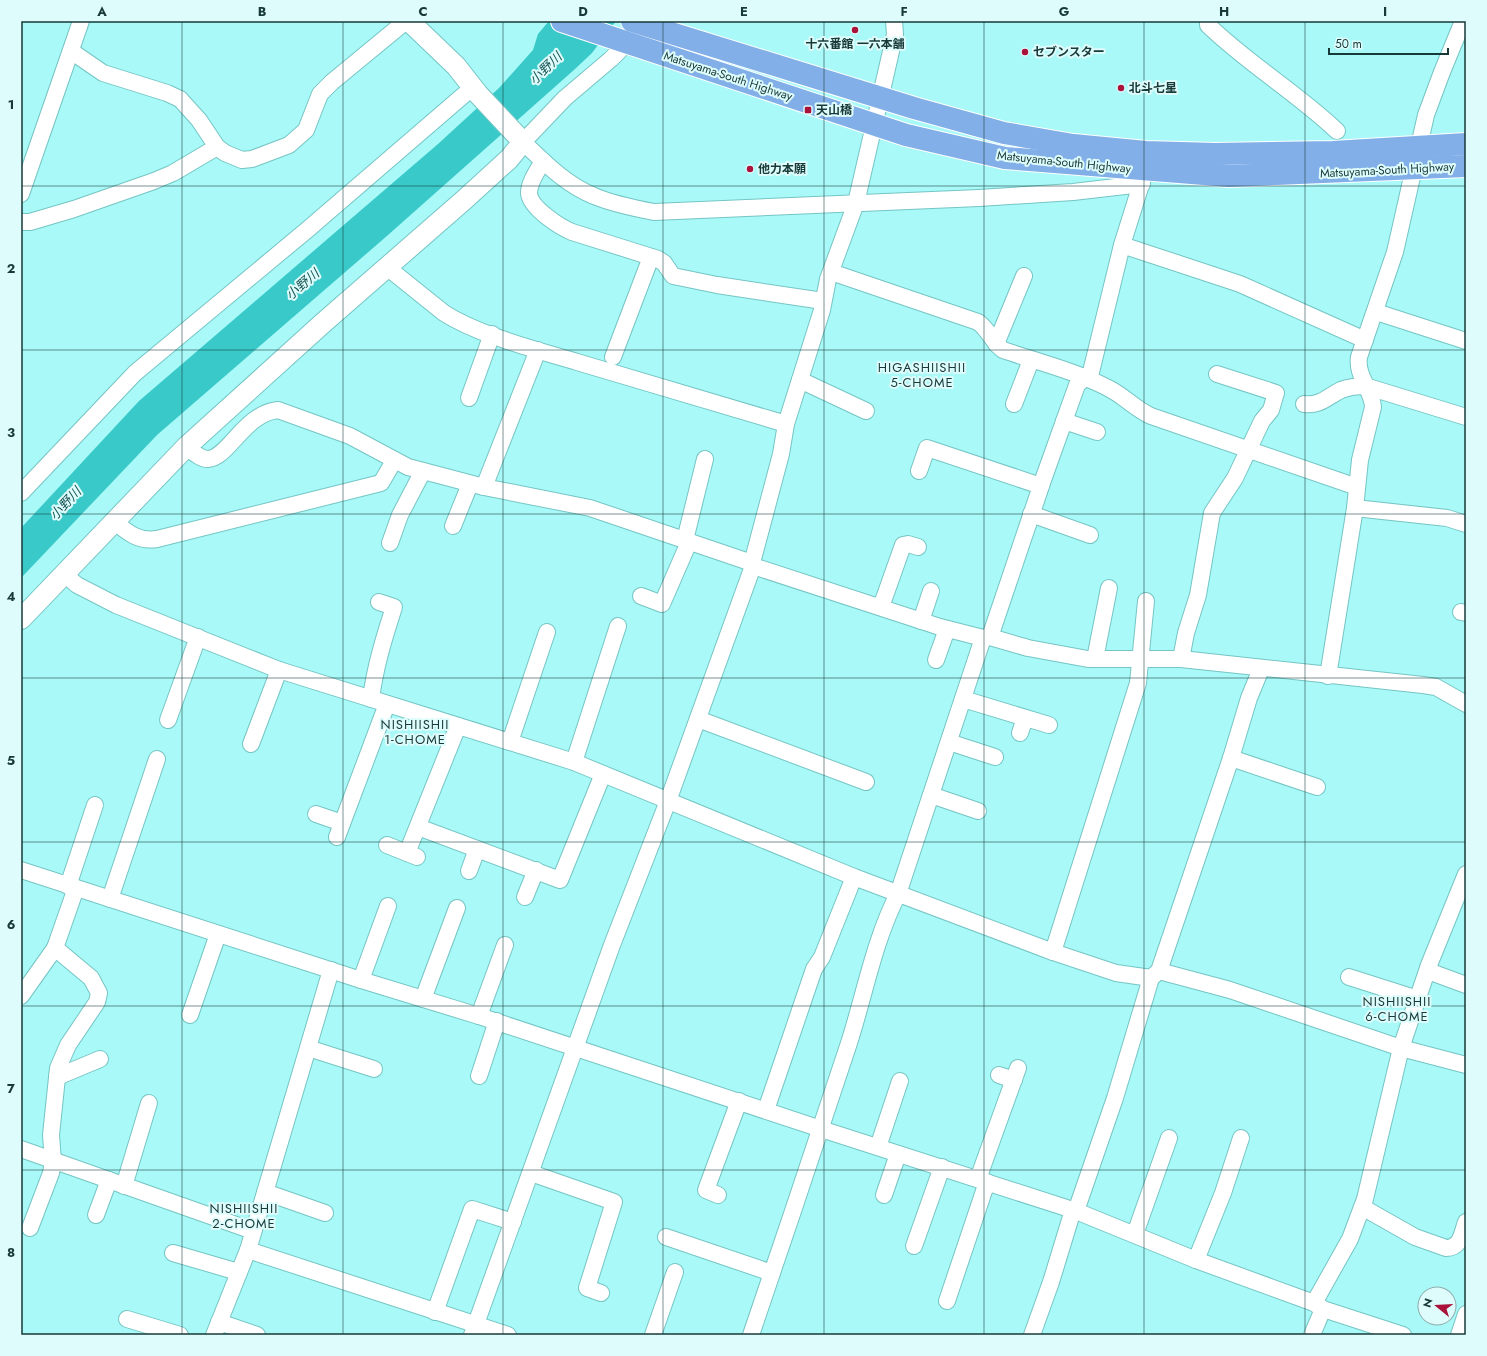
<svg xmlns="http://www.w3.org/2000/svg" width="1487" height="1356" viewBox="0 0 1487 1356" font-family="Jost,'Noto Sans JP',sans-serif">
<style>
.water{fill:#39c9c9}
.lines{fill:none;stroke-linecap:round;stroke-linejoin:round}
.minor-casing{stroke:#75c5c4;stroke-width:18}
.tertiary-casing{stroke:#75c5c4;stroke-width:22}
.trunk-casing{stroke:#fff;stroke-width:24}
.minor{stroke:#fff;stroke-width:16}
.tertiary{stroke:#fff;stroke-width:20}
.trunk{stroke:#82afe7;stroke-width:22}
.grid{fill:none;stroke:#173938;stroke-width:1;stroke-opacity:0.55}
.poi-dot{fill:#a9133b;stroke:#defcfb;stroke-width:1.5}
.labels{text-anchor:middle;stroke-width:4;stroke-linejoin:round;paint-order:stroke}
.poi-label{font-size:12px;font-weight:bold;fill:#173938;stroke:#defcfb;text-anchor:start}
.street-label{font-size:12px;fill:#173938;stroke:#defcfb}
.water-label{font-size:13px;font-style:italic;fill:#175252;stroke:#defcfb}
.neighbourhood-label{font-size:13px;letter-spacing:1px;fill:#173938;stroke:#defcfb}
.neatline{fill:none;stroke:#173938;stroke-width:1.5}
.grid-label{font-size:13px;text-anchor:middle;font-weight:bold;fill:#173938}
</style>
<rect width="100%" height="100%" fill="#a8f9f7"/>
<!-- water -->
<polygon class="water" points="549,21 616,21 592,53 575,69 388,235 157,435 21,578 21,528 139,401 438,144 499,88 533,50 538,34"/>
<g class="lines">
<defs>
<g id="minor">
<path d="M1208 21V25C1248 64 1296 92 1337 131"/>
<path d="M634 36 611 59 565 98 523 142C544 162 566 185 594 196 613 204 633 208 654 212L979 198 1073 192 1142 184"/>
<polyline points="71,51 103,73 167,93 180,99 199,120 217,147 225,153 242,160 252,159 289,145 306,130 320,94 332,82 406,21"/>
<path d="M543 161C538 170 529 182 529 193 530 208 560 227 572 232L658 259 664 263 673 276 717 285 823 301"/>
<polyline points="21,194 81,21"/>
<polyline points="21,222 30,222 74,209 154,181 173,173 217,147"/>
<polyline points="1122,245 1240,284 1365,340"/>
<path d="M388 268 444 313C478 335 537 350 577 362 646 383 716 403 786 424"/>
<path d="M831 272 978 322C989 330 993 343 1003 350 1038 362 1075 371 1108 388 1123 395 1135 409 1151 416L1357 487"/>
<polyline points="1376,312 1466,341"/>
<polyline points="996,344 1024,276"/>
<polyline points="613,357 651,257"/>
<polyline points="800,380 866,411"/>
<polyline points="469,398 492,334"/>
<polyline points="1014,404 1031,360"/>
<path d="M1304 404C1320 406 1327 397 1341 390 1349 387 1357 386 1365 386L1466 417"/>
<polyline points="1064,421 1097,432"/>
<path d="M186 447C192 451 200 459 208 459 228 458 245 413 278 410L350 436 408 467 484 487 590 508 752 563 753 566 940 627 983 638 990 637 1028 648 1088 659H1181L1423 685 1436 687 1466 704"/>
<polyline points="919,471 927,448 1041,486"/>
<polyline points="484,487 538,350"/>
<polyline points="21,493 135,373 307,230 473,87"/>
<polyline points="1355,508 1447,518 1466,524"/>
<polyline points="1031,514 1090,535"/>
<path d="M115 522C128 533 139 542 157 539L381 483 394 461"/>
<polyline points="453,526 470,484"/>
<polyline points="685,540 705,459"/>
<polyline points="390,543 400,515 423,471"/>
<polyline points="752,563 781,454 786,424 822,310 828,279 856,203 895,34 894,21"/>
<polyline points="64,574 77,585 116,605 279,670 574,762 854,877 1053,952 1116,973 1151,978"/>
<polyline points="641,596 662,604 689,542"/>
<polyline points="881,607 903,545 908,544 918,547"/>
<polyline points="1461,612 1466,613"/>
<polyline points="921,621 931,591"/>
<polyline points="990,637 1043,480 1077,385 1091,372 1122,245 1144,175"/>
<polyline points="1095,659 1109,588"/>
<polyline points="1181,659 1186,633 1198,595 1212,513 1235,478 1262,421 1271,410 1276,393 1217,374"/>
<polyline points="936,660 947,629"/>
<path d="M1328 676 1355 508 1360 460 1373 407C1372 389 1356 376 1359 357L1395 252 1426 115 1442 72 1463 21"/>
<path d="M371 699C375 667 384 638 394 607L379 602"/>
<polyline points="963,699 1049,725"/>
<polyline points="698,719 866,782"/>
<polyline points="168,720 198,637"/>
<polyline points="1020,733 1025,718"/>
<polyline points="510,742 547,632"/>
<polyline points="949,742 995,757"/>
<polyline points="251,744 279,670"/>
<polyline points="1231,758 1317,787"/>
<polyline points="574,762 618,626"/>
<polyline points="931,795 978,811"/>
<polyline points="316,814 342,823"/>
<polyline points="418,827 560,880 603,774"/>
<polyline points="337,837 387,704"/>
<polyline points="387,845 417,857"/>
<polyline points="407,853 458,726"/>
<polyline points="21,870 361,980 479,1016 821,1129 1076,1211 1196,1260 1314,1303 1323,1309 1403,1335"/>
<polyline points="469,871 477,849"/>
<polyline points="68,886 95,805"/>
<polyline points="525,897 536,870"/>
<polyline points="110,899 157,759"/>
<polyline points="1053,952 1138,683 1146,601"/>
<polyline points="1159,971 1230,990 1401,1048 1466,1065"/>
<polyline points="1428,971 1466,985"/>
<polyline points="1349,977 1418,999"/>
<polyline points="361,980 388,906"/>
<polyline points="21,996 55,948"/>
<polyline points="423,999 457,908"/>
<polyline points="190,1015 218,934"/>
<polyline points="479,1016 505,945"/>
<polyline points="308,1048 374,1069"/>
<polyline points="999,1075 1014,1080"/>
<polyline points="479,1076 497,1021"/>
<polyline points="57,1077 100,1059"/>
<polyline points="766,1110 814,969 822,957 854,877"/>
<polyline points="878,1147 900,1081"/>
<polyline points="21,1149 253,1231"/>
<polyline points="531,1173 614,1202 587,1288 601,1293"/>
<polyline points="978,1179 1018,1068"/>
<polyline points="124,1186 149,1103"/>
<polyline points="265,1192 325,1213"/>
<polyline points="718,1195 706,1190 739,1101"/>
<polyline points="884,1195 898,1154"/>
<path d="M1362 1207 1415 1237 1446 1248C1461 1248 1462 1233 1466 1222"/>
<polyline points="1076,1211 1115,1098 1151,978 1159,971 1231,758 1249,698 1261,669"/>
<polyline points="96,1215 109,1180"/>
<polyline points="30,1228 51,1173 53,1161 51,1135 58,1068 68,1045 97,1002 99,993 91,978 55,948 76,888"/>
<polyline points="1135,1234 1169,1138"/>
<polyline points="666,1237 772,1273"/>
<polyline points="914,1246 942,1167"/>
<polyline points="248,1250 331,970"/>
<polyline points="173,1253 238,1272"/>
<polyline points="1196,1260 1223,1193 1241,1138"/>
<polyline points="947,1301 987,1182"/>
<polyline points="1314,1303 1350,1239 1365,1199 1401,1048 1429,965 1466,874"/>
<polyline points="435,1312 472,1209 513,1222"/>
<polyline points="127,1319 180,1335"/>
<polyline points="219,1322 257,1335"/>
<polyline points="214,1335 248,1250 508,1335"/>
<polyline points="472,1335 612,945 668,801 753,566"/>
<polyline points="653,1335 675,1272"/>
<path d="M751 1335C784 1238 817 1140 849 1043 865 993 874 941 898 894L983 638"/>
<polyline points="1032,1335 1051,1282 1073,1210"/>
<polyline points="1312,1335 1323,1309"/>
<polyline points="1459,1335 1466,1314"/>
</g>
<polyline id="tertiary" points="21,619 186,447 323,323 464,200 509,159 523,142 478,94 456,66 409,21"/>
<g id="trunk">
<polyline points="562,21 906,135 1005,158 1229,176 1466,166"/>
<polyline points="632,21 914,108 1004,133 1073,145 1146,152 1215,154 1333,152 1466,144"/>
</g>
</defs>
<!-- minor casing -->
<use href="#minor" class="minor-casing"/>
<!-- tertiary casing -->
<use href="#tertiary" class="tertiary-casing"/>
<!-- trunk casing -->
<use href="#trunk" class="trunk-casing"/>
<!-- minor -->
<use href="#minor" class="minor"/>
<!-- tertiary -->
<use href="#tertiary" class="tertiary"/>
<!-- trunk -->
<use href="#trunk" class="trunk"/>
</g>
<!-- grid -->
<path class="grid" d="M182 21V1335M343 21V1335M503 21V1335M663 21V1335M824 21V1335M984 21V1335M1144 21V1335M1305 21V1335M21 186H1466M21 350H1466M21 514H1466M21 678H1466M21 842H1466M21 1006H1466M21 1170H1466"/>
<!-- markers -->
<g class="poi-dot">
<circle cx="855" cy="30" r="4"/>
<circle cx="1025" cy="52" r="4"/>
<circle cx="1121" cy="88" r="4"/>
<rect x="804" y="106" width="8" height="8" rx="2"/>
<circle cx="750" cy="169" r="4"/>
</g>
<g class="labels">
<!-- poi labels -->
<g class="poi-label">
<text x="855" y="48" text-anchor="middle">十六番館 一六本舗</text>
<text x="1033" y="56">セブンスター</text>
<text x="1129" y="92">北斗七星</text>
<text x="816" y="114">天山橋</text>
<text x="758" y="173">他力本願</text>
</g>
<!-- street labels -->
<g class="street-label">
<text transform="translate(728 76) rotate(18)" y="4">Matsuyama-South Highway</text>
<text transform="translate(1064 162) rotate(6)" y="4">Matsuyama-South Highway</text>
<text transform="translate(1387 170) rotate(-3)" y="4">Matsuyama-South Highway</text>
</g>
<!-- water labels -->
<g class="water-label">
<text transform="translate(545 68) rotate(-44)" y="5">小野川</text>
<text transform="translate(302 284) rotate(-41)" y="5">小野川</text>
<text transform="translate(65 503) rotate(-47)" y="5">小野川</text>
</g>
<!-- neighbourhood labels -->
<g class="neighbourhood-label">
<text x="922" y="372">HIGASHIISHII<tspan x="922" dy="15">5-CHOME</tspan></text>
<text x="415" y="729">NISHIISHII<tspan x="415" dy="15">1-CHOME</tspan></text>
<text x="1397" y="1006">NISHIISHII<tspan x="1397" dy="15">6-CHOME</tspan></text>
<text x="244" y="1213">NISHIISHII<tspan x="244" dy="15">2-CHOME</tspan></text>
</g>
</g>
<!-- border -->
<rect width="1487" height="1356" fill="none" stroke="#defcfb" stroke-width="44"/>
<!-- north arrow -->
<g transform="translate(1437 1306) rotate(288)"><circle r="19" fill="#defcfb" stroke="#8eaead"/>
<path d="M0-3L7 15L0 10L-7 15Z" fill="#a9133b"/>
<text y="-6" font-size="11" font-weight="bold" text-anchor="middle" fill="#173938">N</text>
</g>
<!-- scale -->
<path d="M1329 48v6h119v-6" fill="none" stroke="#173938" stroke-width="2"/>
<text x="1335" y="48" font-size="12" fill="#173938" stroke="#defcfb" stroke-width="3" paint-order="stroke">50 m</text>
<rect x="22" y="22" width="1443" height="1312" class="neatline"/>
<g class="grid-label">
<text x="102" y="16">A</text>
<text x="262" y="16">B</text>
<text x="423" y="16">C</text>
<text x="583" y="16">D</text>
<text x="744" y="16">E</text>
<text x="904" y="16">F</text>
<text x="1064" y="16">G</text>
<text x="1224" y="16">H</text>
<text x="1385" y="16">I</text>
<text x="11" y="109">1</text>
<text x="11" y="273">2</text>
<text x="11" y="437">3</text>
<text x="11" y="601">4</text>
<text x="11" y="765">5</text>
<text x="11" y="929">6</text>
<text x="11" y="1093">7</text>
<text x="11" y="1257">8</text>
</g>
</svg>
